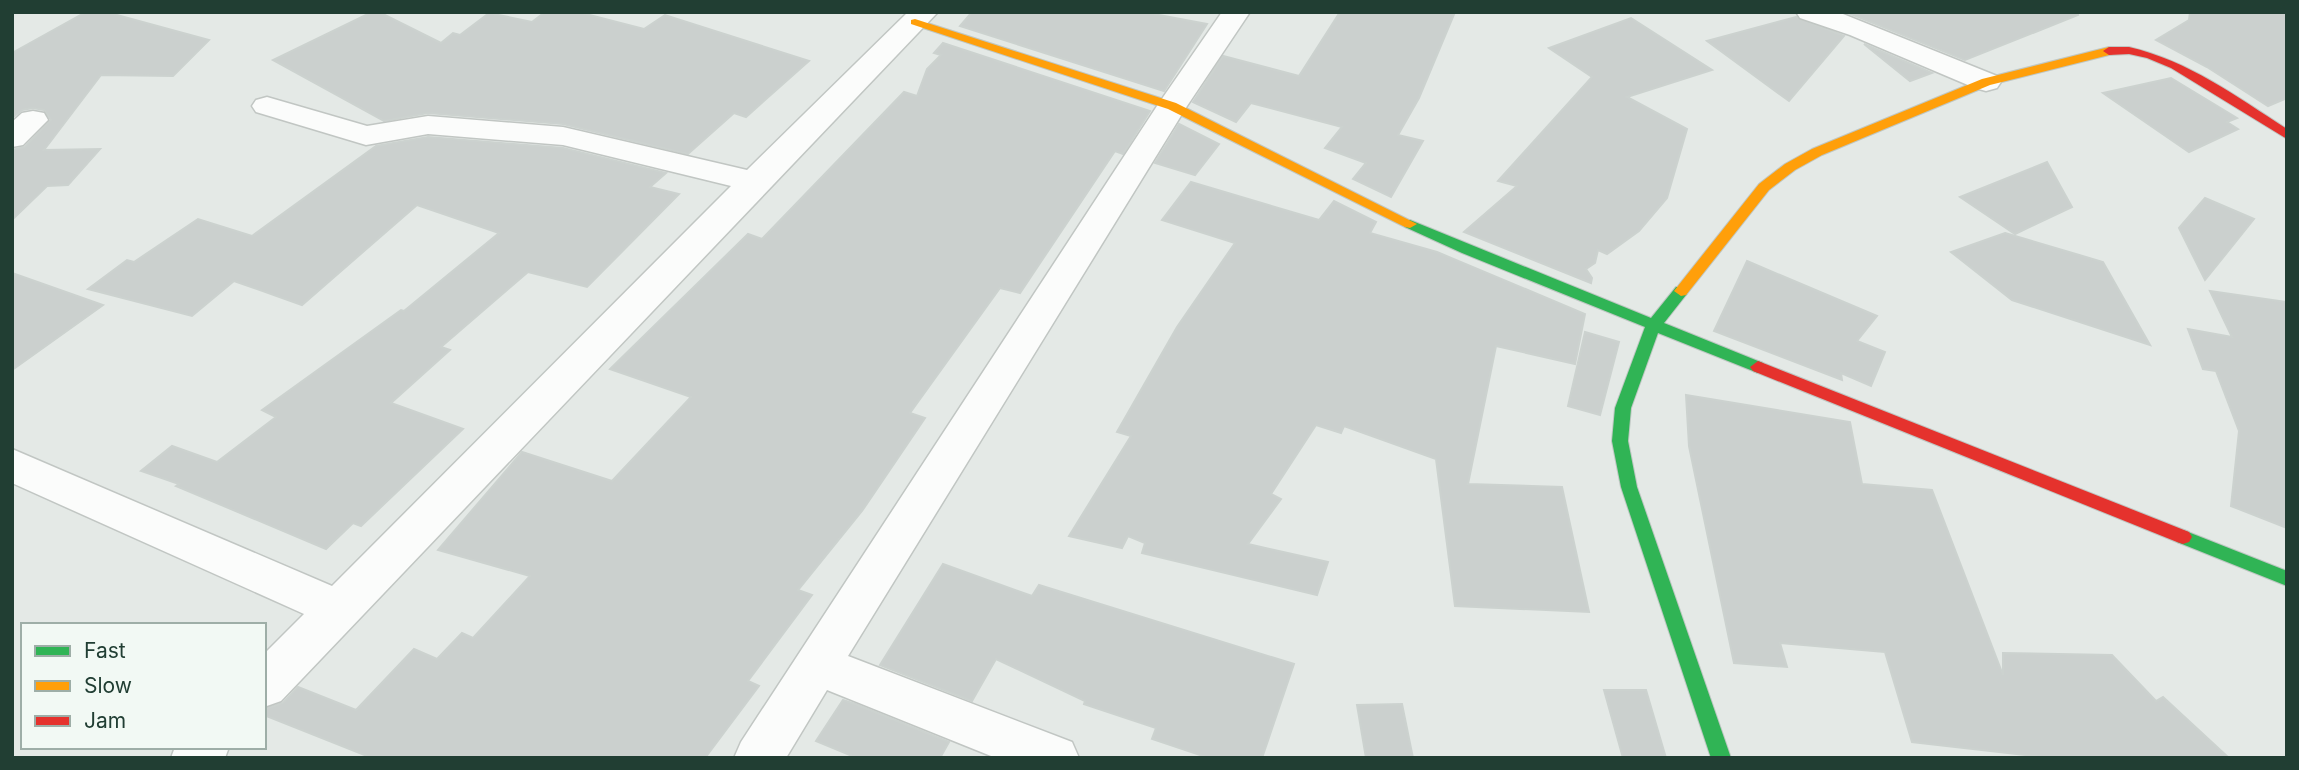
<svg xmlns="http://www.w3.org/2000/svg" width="2299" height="770" viewBox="0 0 2299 770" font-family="Inter,sans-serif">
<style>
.building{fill:#cbd0ce;stroke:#ccd2cf;stroke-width:2}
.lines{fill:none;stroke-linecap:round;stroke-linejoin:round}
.street-casing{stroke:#c1c6c3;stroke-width:3}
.fast-casing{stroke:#bfc7c3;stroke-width:2}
.slow-casing{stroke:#bfc7c3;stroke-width:2}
.jam-casing{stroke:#bfc7c3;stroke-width:2}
.street{fill:#fbfcfb;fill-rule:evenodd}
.fast{fill:#30b455;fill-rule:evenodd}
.slow{fill:#ff9f0a;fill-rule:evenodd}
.jam{fill:#e5322d;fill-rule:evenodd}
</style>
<rect width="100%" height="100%" fill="#e4e9e6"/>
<!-- building -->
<g class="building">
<polygon points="86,12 106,12 209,40 173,76 101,75 44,150 100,149 68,185 47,186 12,220 12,150 25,147 51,120 44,110 33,108 22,110 12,118 12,53"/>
<polygon points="372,12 379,12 441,43 453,33 460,35 489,13 532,22 545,12 578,12 644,29 665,15 809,61 746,117 734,113 688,154 563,124 428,113 384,121 273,60"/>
<polygon points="972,12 1143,12 1207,24 1164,91 960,26"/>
<polygon points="1340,12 1455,12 1419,98 1398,135 1423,141 1391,197 1353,179 1366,163 1325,148 1342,127 1251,103 1236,122 1193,102 1223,56 1299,76"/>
<polygon points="1846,12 2077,12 2078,15 1965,60"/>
<polygon points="2190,12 2287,12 2287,98 2268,106 2207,67 2156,40 2189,20"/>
<polygon points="1796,17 1844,36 1789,101 1707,41"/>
<polygon points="1631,18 1712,70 1627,97 1687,129 1667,198 1639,231 1607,254 1598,250 1595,263 1586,269 1592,278 1591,283 1464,232 1517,186 1498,181 1592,77 1549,48"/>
<polygon points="943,43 1150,111 1123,154 1115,151 1020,293 1000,288 910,413 925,418 862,511 798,590 812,595 748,681 759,686 705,758 372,758 264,715 264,709 283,703 298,687 356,710 414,649 437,659 462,633 473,638 530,576 438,550 522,452 612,481 691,397 610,369 748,234 762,239 904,92 917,96 927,69 941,55 934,53"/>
<polygon points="1864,44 1932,73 1910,81"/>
<polygon points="2171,78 2237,118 2227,122 2238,129 2189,152 2103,93"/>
<polygon points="1179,124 1219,144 1195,175 1155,163"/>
<polygon points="428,137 563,148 666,173 650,187 679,194 587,287 528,272 441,347 450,350 391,403 463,429 361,526 353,523 326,549 176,486 179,484 141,471 172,446 217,462 276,417 262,410 401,310 404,311 499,233 417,205 302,305 234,281 192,316 88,289 127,260 134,262 198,219 252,236 376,146"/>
<polygon points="2047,162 2072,207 2015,234 1960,197"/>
<polygon points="1191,182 1319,220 1334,201 1376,222 1370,233 1437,252 1585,314 1575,364 1496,346 1468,484 1562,487 1589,612 1455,606 1436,459 1344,426 1341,433 1316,425 1271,494 1281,499 1248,544 1328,562 1317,595 1142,553 1145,543 1128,536 1122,548 1069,536 1131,436 1117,432 1177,327 1235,243 1162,220"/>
<polygon points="2205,198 2254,219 2205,280 2179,228"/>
<polygon points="2005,233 2103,262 2150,345 2012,300 1951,252"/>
<polygon points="1747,261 1877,316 1857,341 1885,352 1871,386 1841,373 1842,380 1714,331"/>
<polygon points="12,273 103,305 12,370"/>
<polygon points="2210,291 2287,302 2287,528 2231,506 2239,431 2216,371 2203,369 2188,329 2232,337"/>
<polygon points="1585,332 1619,342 1600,415 1568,406"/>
<polygon points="1686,395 1850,422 1862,484 1932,490 2003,675 2003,653 2112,655 2156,701 2163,697 2229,758 2052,758 1912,742 1885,652 1780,643 1787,667 1734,663 1689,446"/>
<polygon points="943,564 1032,596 1039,585 1294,664 1262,758 1209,758 1152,739 1156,728 1084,704 1085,701 996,659 972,701 880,665"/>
<polygon points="1604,690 1646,690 1666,758 1623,758"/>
<polygon points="843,700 855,704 949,742 940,758 857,758 816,741"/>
<polygon points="1402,704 1413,758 1366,758 1357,705"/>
</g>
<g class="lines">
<defs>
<g id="street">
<polygon points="908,12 938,12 281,701 264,707 264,654 304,614 12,483 12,449 332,586 731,186 563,145 428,134 366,145 256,112 252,106 256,100 267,97 367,126 428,116 563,127 747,170"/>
<polygon points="1222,12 1250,12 1187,106 848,656 1072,742 1079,758 996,758 827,690 786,758 734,758 741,742 1157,106"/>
<polygon points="1796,12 1838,12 1997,76 2001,82 1997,88 1986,91 1975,88 1850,35 1800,18"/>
<polygon points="33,111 44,113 48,120 23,145 12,147 12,122 22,113"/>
<polygon points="175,747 229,747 225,758 171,758"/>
</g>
<g id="fast">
<polygon points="1410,220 1651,318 1676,287 1686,287 1688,291 1686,295 1664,323 1763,363 1766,367 1758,373 1658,333 1631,408 1628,441 1637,487 1731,758 1711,758 1621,487 1612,441 1615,408 1645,327 1462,253 1405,227 1403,224 1405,221"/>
<polygon points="2183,530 2287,571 2287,586 2177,542 2174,537 2177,532"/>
</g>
<g id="slow">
<polygon points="915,19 1176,103 1417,224 1410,228 1405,227 1168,109 911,24 911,20"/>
<polygon points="2109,47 2115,51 2113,54 1990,85 1822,155 1795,170 1769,190 1686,295 1681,296 1674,291 1759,184 1785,164 1812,149 1982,79"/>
</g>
<g id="jam">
<path d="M2129 47C2189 61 2236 96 2287 129V139L2171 68 2147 58 2129 54 2109 55 2103 51 2109 47Z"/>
<polygon points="1758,361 2189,532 2192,537 2189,542 2183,544 2177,542 1753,371 1750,367"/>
</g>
</defs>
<!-- street casing -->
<use href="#street" class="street-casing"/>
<!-- fast casing -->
<use href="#fast" class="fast-casing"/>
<!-- slow casing -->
<use href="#slow" class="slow-casing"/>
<!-- jam casing -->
<use href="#jam" class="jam-casing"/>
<!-- street -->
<use href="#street" class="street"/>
<!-- fast -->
<use href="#fast" class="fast"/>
<!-- slow -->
<use href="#slow" class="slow"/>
<!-- jam -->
<use href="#jam" class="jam"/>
</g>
<!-- border -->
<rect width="2299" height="770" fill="none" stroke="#213e33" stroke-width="28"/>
<!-- legend -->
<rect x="21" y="623" width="245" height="126" fill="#f2f9f4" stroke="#9eaea7" stroke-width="2"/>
<rect x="35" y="646" width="35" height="10" fill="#30b455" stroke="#9eaea7" stroke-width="2"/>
<text x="84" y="658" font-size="21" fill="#213e33">Fast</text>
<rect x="35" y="681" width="35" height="10" fill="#ff9f0a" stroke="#9eaea7" stroke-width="2"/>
<text x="84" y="693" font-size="21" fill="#213e33">Slow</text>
<rect x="35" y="716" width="35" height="10" fill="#e5322d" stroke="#9eaea7" stroke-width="2"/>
<text x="84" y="728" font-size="21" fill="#213e33">Jam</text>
</svg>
